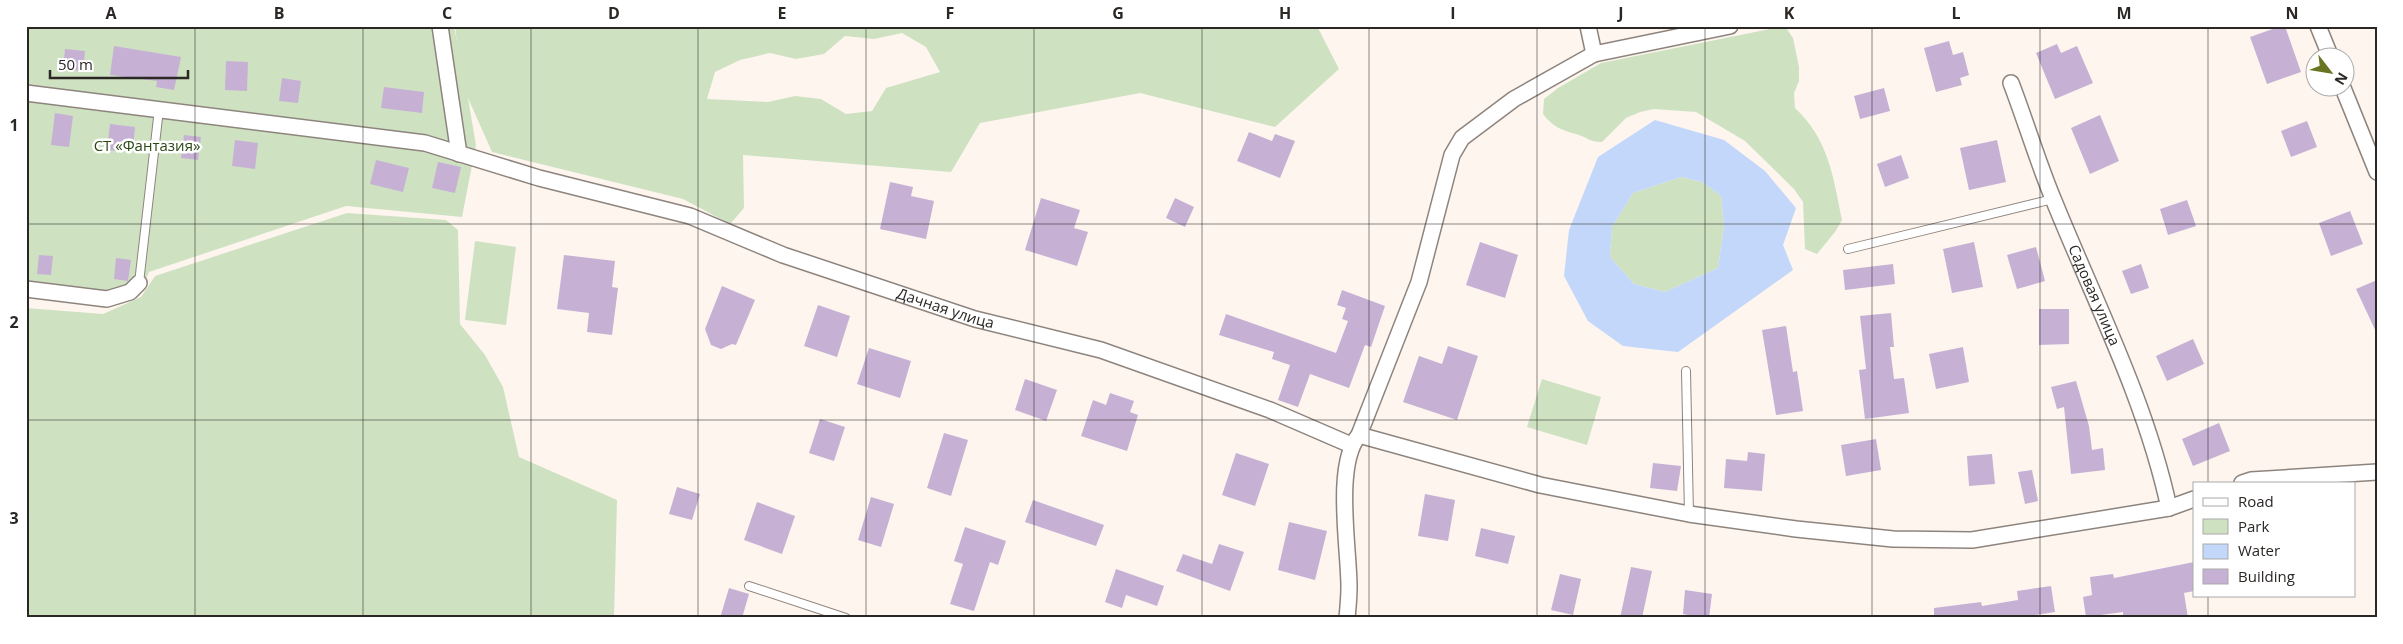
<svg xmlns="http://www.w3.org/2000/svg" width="2403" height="644" viewBox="0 0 2403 644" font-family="'Open Sans',sans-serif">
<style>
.green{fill:#cee2c2;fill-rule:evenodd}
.water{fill:#c2d7fa;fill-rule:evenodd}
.building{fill:#c6b1d4}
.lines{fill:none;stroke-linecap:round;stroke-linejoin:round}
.lane-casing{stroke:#8e847e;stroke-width:10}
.street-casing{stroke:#8e847e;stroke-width:18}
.lane{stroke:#fff;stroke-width:8}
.street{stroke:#fff;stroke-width:15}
.grid{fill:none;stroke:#2b2725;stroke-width:1;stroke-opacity:0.55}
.labels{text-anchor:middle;stroke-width:5;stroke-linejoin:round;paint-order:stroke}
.park-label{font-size:15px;fill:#2b4815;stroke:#fff}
.street-label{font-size:15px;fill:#2b2725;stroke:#fff}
.neatline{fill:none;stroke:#2b2725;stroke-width:2}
.grid-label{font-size:16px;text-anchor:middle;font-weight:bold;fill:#2b2725}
</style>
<rect width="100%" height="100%" fill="#fef5ef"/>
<!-- green -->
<g class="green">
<path d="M26 26H454L457 42 455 26H1317L1339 69 1275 127 1140 93 980 123 951 172 743 155 744 208 730 224 683 199 492 152 468 98 476 145 462 217 346 206 149 272 139 296 108 303 26 298ZM902 33 926 47 940 72 886 88 872 111 846 114 821 99 795 96 768 102 707 99 715 72 740 60 770 53 796 59 824 54 845 36 874 39Z"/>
<path d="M1785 26 1793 38 1799 67V81L1794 93 1795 108C1829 140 1833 176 1842 220L1835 232 1817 254 1805 249 1803 202 1794 189 1745 141 1696 112 1654 109 1640 112 1626 118 1602 142C1589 142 1587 137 1576 134 1561 130 1553 127 1543 114L1544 99 1558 88 1601 63Z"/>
<polygon points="1681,177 1702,182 1721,196 1724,226 1718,268 1665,292 1634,284 1610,257 1612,227 1633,193"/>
<polygon points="347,213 446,220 458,230 460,324 485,355 503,387 519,457 617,500 614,618 26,618 26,308 103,314 141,297 155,276"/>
<polygon points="475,241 516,247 506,325 465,320"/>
<polygon points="1542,379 1601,397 1587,445 1527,427"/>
</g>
<!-- water -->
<path class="water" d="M1655 120 1724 140 1765 171 1796 208 1783 245 1793 270 1678 352 1623 346 1588 321 1564 276 1569 230 1598 157ZM1681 177 1702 182 1721 196 1724 226 1718 268 1665 292 1634 284 1610 257 1612 227 1633 193Z"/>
<!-- building -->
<g class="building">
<polygon points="2281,26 2285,26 2301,72 2267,84 2250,37"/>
<polygon points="1949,41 1953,55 1963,52 1969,75 1960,78 1962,85 1936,92 1924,48"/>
<polygon points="2057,44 2061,53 2077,46 2093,83 2055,99 2036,53"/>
<polygon points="114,46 181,57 174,90 156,87 157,81 110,75"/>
<polygon points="65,49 85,51 83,71 63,69"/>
<polygon points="226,61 248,62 247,91 225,90"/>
<polygon points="282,78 301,81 298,103 279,101"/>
<polygon points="384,87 424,92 422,113 381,108"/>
<polygon points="1884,88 1890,111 1860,119 1854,96"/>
<polygon points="55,113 73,116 69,147 51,145"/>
<polygon points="2100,115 2119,161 2090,174 2071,128"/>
<polygon points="2307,121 2317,147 2291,157 2281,131"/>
<polygon points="110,124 135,127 133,147 122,146 121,151 107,150"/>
<polygon points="1249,132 1272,141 1275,134 1295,141 1280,178 1237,161"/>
<polygon points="184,135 201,137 198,160 181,158"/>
<polygon points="235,140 258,143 255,169 232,166"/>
<polygon points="1997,140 2006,182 1969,190 1960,148"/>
<polygon points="1901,155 1909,178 1885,187 1877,164"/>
<polygon points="376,160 409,168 403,192 370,184"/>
<polygon points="438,162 461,167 455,193 432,188"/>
<polygon points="890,182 913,187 911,196 934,201 926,239 880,229"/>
<polygon points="1041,198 1080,210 1074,228 1088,232 1077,266 1025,250"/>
<polygon points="1175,198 1194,207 1185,227 1166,218"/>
<polygon points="2187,200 2196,226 2168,235 2160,209"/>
<polygon points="2350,211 2363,244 2331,256 2319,223"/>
<polygon points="1480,242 1518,255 1505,298 1466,285"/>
<polygon points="1974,242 1983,287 1952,293 1943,249"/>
<polygon points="2036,247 2045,281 2017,289 2007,255"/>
<polygon points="39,255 53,256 51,275 37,274"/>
<polygon points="564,255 615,261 612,287 618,288 612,335 587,332 589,313 557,309"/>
<polygon points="116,258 131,260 128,281 114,279"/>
<polygon points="1893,264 1895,284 1845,290 1843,270"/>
<polygon points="2141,264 2149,288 2131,294 2122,271"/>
<polygon points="2377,280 2377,334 2356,289"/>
<polygon points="722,286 755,300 736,345 732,344 721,349 711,345 705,329"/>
<polygon points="1342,290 1385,306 1371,347 1365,345 1349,388 1310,374 1298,407 1278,400 1290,365 1272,359 1274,352 1219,335 1226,314 1336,353 1348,321 1342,319 1346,308 1337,305"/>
<polygon points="818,305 850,316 837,357 804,346"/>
<polygon points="2039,309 2069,309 2069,344 2039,345"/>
<polygon points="1891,313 1894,347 1890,347 1894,379 1904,378 1909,413 1865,419 1859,370 1866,369 1860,316"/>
<polygon points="1786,326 1793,372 1797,371 1803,411 1776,415 1762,330"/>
<polygon points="2193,339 2204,364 2167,381 2156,356"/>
<polygon points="1448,346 1478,356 1457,420 1403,402 1419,356 1442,364"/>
<polygon points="1963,347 1969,382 1936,389 1929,354"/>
<polygon points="869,348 911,361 900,398 857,384"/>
<polygon points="1025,379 1057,390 1046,421 1015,410"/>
<polygon points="2076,381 2089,426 2092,450 2103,448 2105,470 2071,474 2064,407 2057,409 2051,387"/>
<polygon points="1110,393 1134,401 1130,412 1138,415 1127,451 1081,436 1093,400 1106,405"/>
<polygon points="820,419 845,427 834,461 809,453"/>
<polygon points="2219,423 2230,451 2193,466 2182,439"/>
<polygon points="944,433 968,440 951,496 927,488"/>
<polygon points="1876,439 1881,470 1846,476 1841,445"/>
<polygon points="1748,452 1765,454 1762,491 1724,488 1726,459 1747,461"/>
<polygon points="1236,453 1269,464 1255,506 1222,495"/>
<polygon points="1992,454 1995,484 1969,486 1967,456"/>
<polygon points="1653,463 1681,466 1677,491 1650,488"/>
<polygon points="2032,470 2038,501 2025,504 2018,472"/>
<polygon points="677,487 700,494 692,520 669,514"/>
<polygon points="1425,494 1455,500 1448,541 1418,536"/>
<polygon points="871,497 894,504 881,547 858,540"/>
<polygon points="1033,500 1104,525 1096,546 1025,522"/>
<polygon points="757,502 795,516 782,554 744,540"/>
<polygon points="1289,522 1327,531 1315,580 1278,570"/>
<polygon points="965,527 1006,541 998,565 990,562 974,611 950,604 963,564 954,561"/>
<polygon points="1481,528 1515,536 1508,564 1475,556"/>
<polygon points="1219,544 1244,552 1230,591 1176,571 1183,554 1212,564"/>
<polygon points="2194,562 2194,591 2184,593 2188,618 2123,618 2123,612 2086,617 2083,597 2092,595 2090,577 2113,574 2114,578"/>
<polygon points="1631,567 1652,571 1642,618 1620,618"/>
<polygon points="1116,569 1164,586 1157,606 1126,595 1122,608 1105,602"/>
<polygon points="1560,574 1581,579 1573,615 1551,610"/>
<polygon points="2051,586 2055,612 2028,616 2028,618 1934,618 1934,608 1981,602 1982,606 2018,600 2017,591"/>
<polygon points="729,588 749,594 742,618 720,618"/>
<polygon points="1685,590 1712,594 1709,618 1687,618 1688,615 1683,614"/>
</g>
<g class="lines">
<defs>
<g id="lane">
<polyline points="1848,249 2053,199"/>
<polyline points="139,283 159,109"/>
<polyline points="1686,371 1689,514"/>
<polyline points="749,586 846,618"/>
</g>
<g id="street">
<polyline points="440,26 459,154"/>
<polyline points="1588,26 1594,54"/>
<polyline points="2318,26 2331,58"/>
<path id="s1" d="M2011 83C2026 122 2038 163 2054 201 2095 302 2146 401 2169 508"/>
<polyline points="2343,88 2377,172"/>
<path id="s2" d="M26 93 425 143 539 178 690 216 783 255 975 319 1101 350 1270 410 1351 445"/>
<polyline points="26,289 107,299 130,292 139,283"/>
<polyline points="1359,435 1540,485 1689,514 1796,529 1893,539 1972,540 2169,508 2194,499"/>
<polyline points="2242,483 2251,480 2377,472"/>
<path d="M1347 618C1348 608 1349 597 1349 587 1349 548 1334 465 1359 435L1419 282 1452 155 1462 138 1514 99 1594 54 1730 26"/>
</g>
</defs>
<!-- lane casing -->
<use href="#lane" class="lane-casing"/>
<!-- street casing -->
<use href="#street" class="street-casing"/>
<!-- lane -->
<use href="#lane" class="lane"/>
<!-- street -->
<use href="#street" class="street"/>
</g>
<!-- grid -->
<path class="grid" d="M195 26V618M363 26V618M531 26V618M698 26V618M866 26V618M1034 26V618M1202 26V618M1369 26V618M1537 26V618M1705 26V618M1872 26V618M2040 26V618M2208 26V483M26 224H2377M26 420H2377M2208 595V618"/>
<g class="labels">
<!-- park labels -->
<g class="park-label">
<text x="147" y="151">СТ «Фантазия»</text>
</g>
<!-- street labels -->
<g class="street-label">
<text dy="5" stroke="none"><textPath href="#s1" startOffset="228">Садовая улица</textPath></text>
<text dy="5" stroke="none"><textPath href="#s2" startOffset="949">Дачная улица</textPath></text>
</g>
</g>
<!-- border -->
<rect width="2403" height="644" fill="none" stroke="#ffffff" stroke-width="55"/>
<!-- legend -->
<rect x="2193" y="482" width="162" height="115" fill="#ffffff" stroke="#aaa9a8"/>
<rect x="2203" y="498" width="25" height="8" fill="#ffffff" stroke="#aaa9a8"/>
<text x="2238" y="507" font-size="15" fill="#2b2725">Road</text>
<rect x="2203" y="519" width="25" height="15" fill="#cee2c2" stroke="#aaa9a8"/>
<text x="2238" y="532" font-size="15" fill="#2b2725">Park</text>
<rect x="2203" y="544" width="25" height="15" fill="#c2d7fa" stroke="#aaa9a8"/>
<text x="2238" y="556" font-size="15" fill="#2b2725">Water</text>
<rect x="2203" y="569" width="25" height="15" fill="#c6b1d4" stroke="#aaa9a8"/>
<text x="2238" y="582" font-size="15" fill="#2b2725">Building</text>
<!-- north arrow -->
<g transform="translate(2330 72) rotate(121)"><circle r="24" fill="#ffffff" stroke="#aaa9a8"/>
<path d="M0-4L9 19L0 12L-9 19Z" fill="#697521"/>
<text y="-8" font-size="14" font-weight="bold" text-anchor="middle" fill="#2b2725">N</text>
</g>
<!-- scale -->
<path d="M50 70v8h138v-8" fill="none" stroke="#2b2725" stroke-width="2.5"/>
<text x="58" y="70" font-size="15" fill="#2b2725" stroke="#ffffff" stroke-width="4" paint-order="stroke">50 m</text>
<rect x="28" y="28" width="2348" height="588" class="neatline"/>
<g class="grid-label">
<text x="111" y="19">A</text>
<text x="279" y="19">B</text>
<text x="447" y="19">C</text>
<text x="614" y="19">D</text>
<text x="782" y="19">E</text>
<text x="950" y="19">F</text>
<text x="1118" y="19">G</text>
<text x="1285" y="19">H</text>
<text x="1453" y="19">I</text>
<text x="1621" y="19">J</text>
<text x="1789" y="19">K</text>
<text x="1956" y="19">L</text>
<text x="2124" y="19">M</text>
<text x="2292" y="19">N</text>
<text x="14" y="131">1</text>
<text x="14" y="328">2</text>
<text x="14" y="524">3</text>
</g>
</svg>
